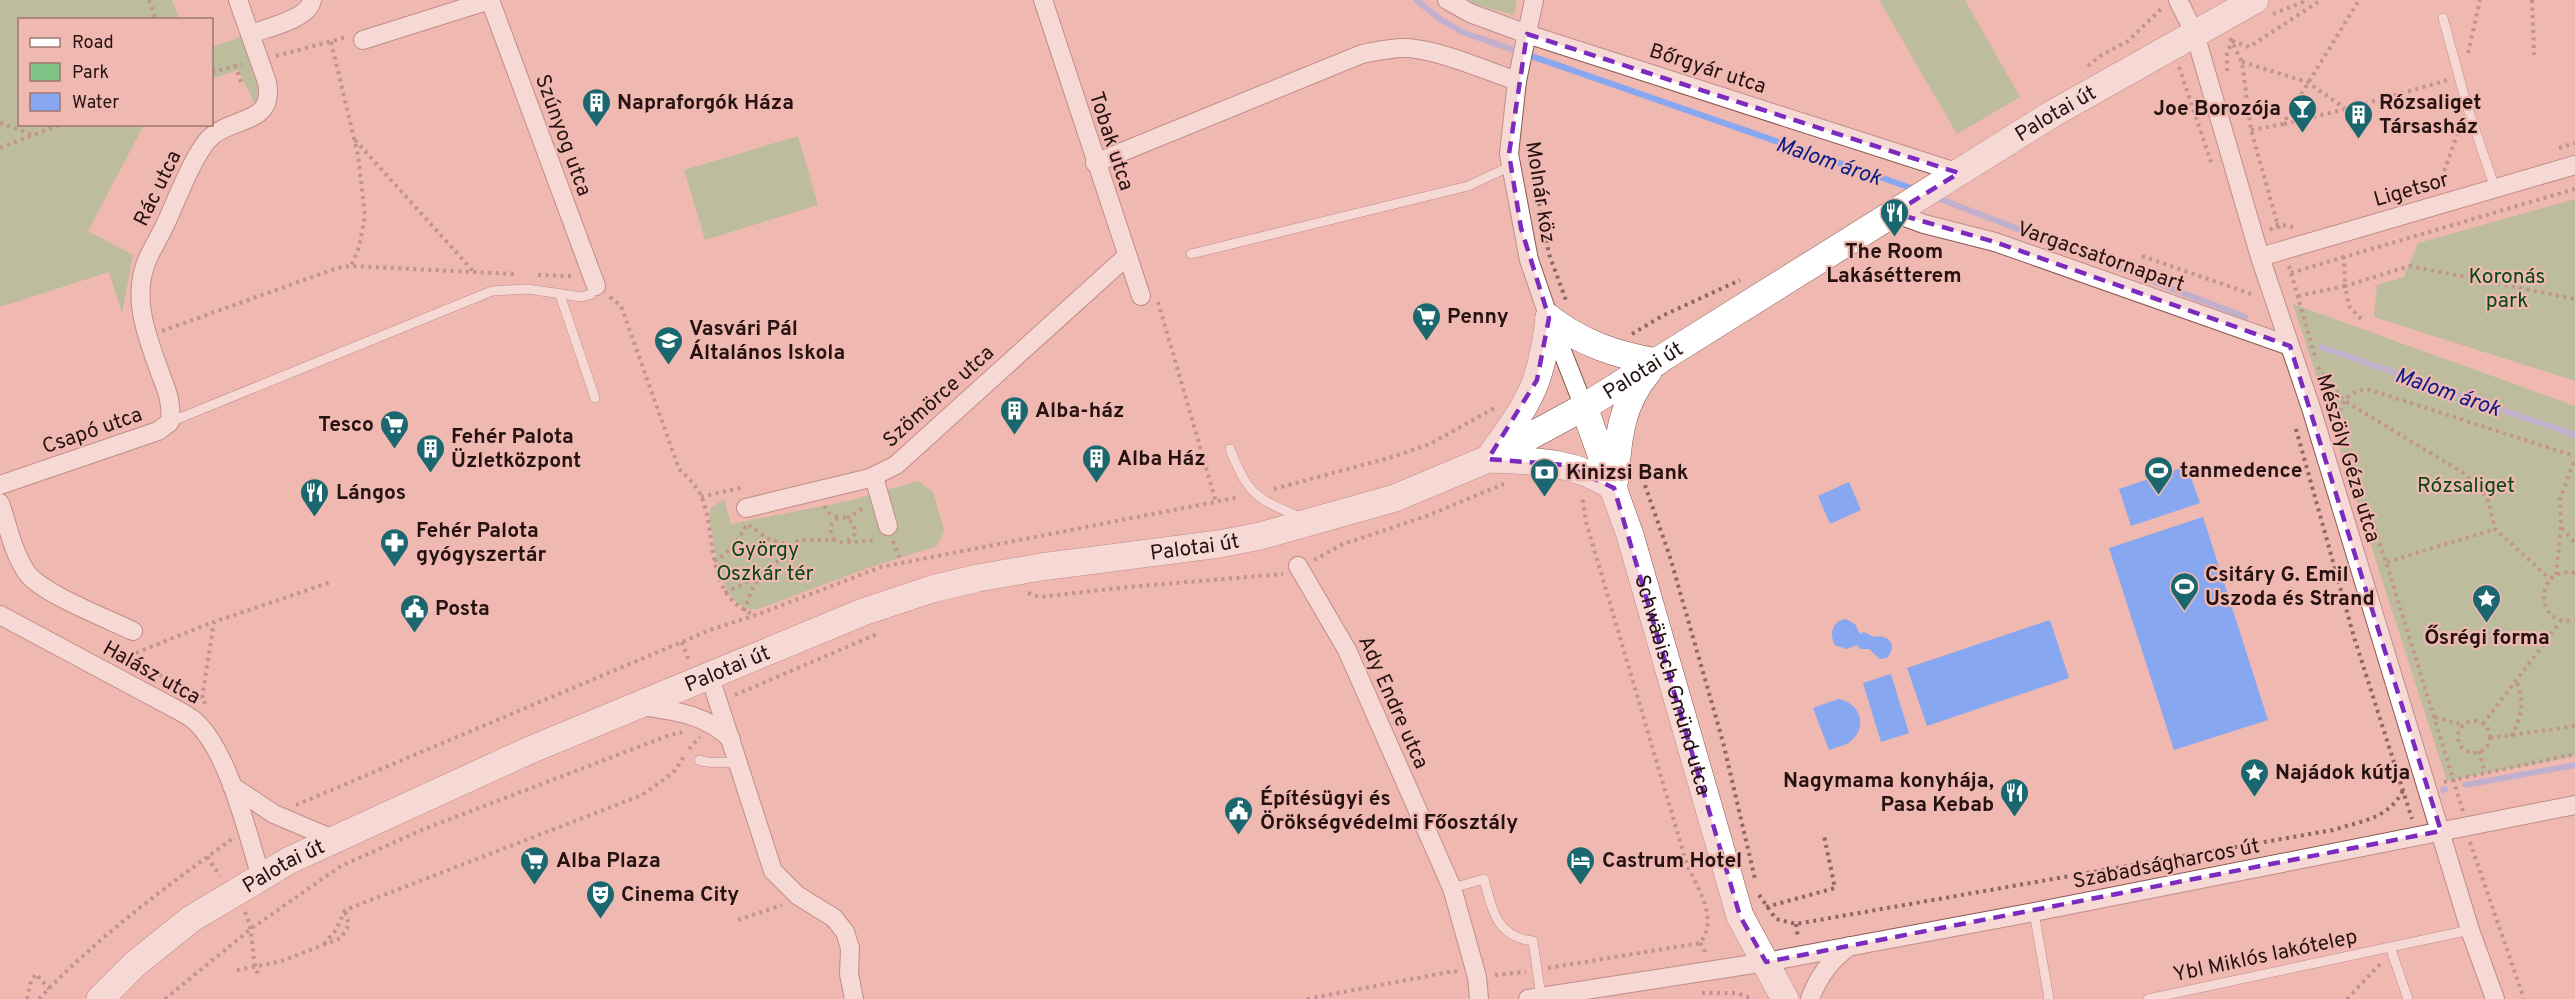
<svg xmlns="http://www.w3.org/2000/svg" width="2575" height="999" viewBox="0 0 2575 999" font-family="Overpass,sans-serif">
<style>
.green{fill:#82c487}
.water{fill:#87a7f0}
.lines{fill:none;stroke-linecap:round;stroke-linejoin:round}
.stream{stroke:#87a7f0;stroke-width:6}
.service-casing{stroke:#895954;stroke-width:10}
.minor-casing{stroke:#895954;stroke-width:20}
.secondary-casing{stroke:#895954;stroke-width:28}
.path{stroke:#8d6763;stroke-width:4;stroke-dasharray:3 4.5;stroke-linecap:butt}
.service{stroke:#fff;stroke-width:9}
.minor{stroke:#fff;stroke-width:18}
.secondary{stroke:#fff;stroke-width:27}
.marked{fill:none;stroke:#7b2cbf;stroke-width:4.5;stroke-dasharray:12 8;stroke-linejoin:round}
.labels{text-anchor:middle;stroke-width:4.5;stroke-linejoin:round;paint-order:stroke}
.street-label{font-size:21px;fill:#261211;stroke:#efb8b1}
.poi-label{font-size:21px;font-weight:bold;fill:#261211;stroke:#efb8b1;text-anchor:start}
.park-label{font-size:21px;fill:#054815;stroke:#efb8b1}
.water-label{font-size:22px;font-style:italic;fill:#0a1c85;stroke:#efb8b1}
</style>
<rect width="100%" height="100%" fill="#efb8b1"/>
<!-- green -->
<g class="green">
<polygon points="0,0 172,0 179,19 20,20 20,124 144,125 88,231 133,255 122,313 109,272 0,307"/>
<polygon points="1470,0 1517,0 1514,15 1470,3"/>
<polygon points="1879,0 1965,0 2020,97 1957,134"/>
<polygon points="250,34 258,60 260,114 238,70 212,79 212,47"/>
<polygon points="798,136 818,205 705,240 684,170"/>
<polygon points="2575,199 2575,381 2374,317 2377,285 2404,277 2418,243"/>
<polygon points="2293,304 2575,406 2575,756 2447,781"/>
<path d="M918 481 933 492 944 530 937 546 865 569 759 609C720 615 714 544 709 516L711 508 724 499 731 524 853 500Z"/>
</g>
<!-- water -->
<g class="water">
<polygon points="2187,466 2200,503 2131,526 2119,489"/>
<polygon points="1849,482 1861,510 1830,524 1818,496"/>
<polygon points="2203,517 2268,720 2174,750 2109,548"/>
<path d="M1846 619 1855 624 1860 634 1864 632 1874 637C1889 634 1898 645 1887 658L1880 659 1869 649H1860L1857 645 1846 649 1835 645C1829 634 1832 621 1846 619Z"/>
<polygon points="2050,620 2069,678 1927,726 1907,668"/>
<polygon points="1891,674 1909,733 1881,742 1863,683"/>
<path d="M1838 699C1859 702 1869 726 1851 741 1845 746 1836 747 1829 750L1813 708Z"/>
</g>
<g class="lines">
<!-- stream -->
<g class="stream">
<polyline points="1416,0 1440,19 1462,32 1914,189"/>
<polyline points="1935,197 2245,317"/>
<polyline points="2321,347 2575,435"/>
<polyline points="2465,785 2575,765"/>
<polyline points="2443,790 2445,789"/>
</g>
<defs>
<g id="service">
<polyline points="2443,18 2467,106 2495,188"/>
<polyline points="1191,254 1468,186 1511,166"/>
<polyline points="560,295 595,398"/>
<polyline points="170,422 492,291 528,289 582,297 591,294 596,286"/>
<path d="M1230 449C1248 494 1256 499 1300 517"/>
<path d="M699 760C715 766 724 758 739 766"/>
<path d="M1452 888 1484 879C1492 909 1496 937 1533 941L1541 997"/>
<polyline points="2034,912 2049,999"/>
<polyline points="2390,947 2408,999"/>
<polyline points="2148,999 2470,930"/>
</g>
<g id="minor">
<polyline points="1043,0 1141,296"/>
<polyline points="1447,0 1470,13 1527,34 1959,173"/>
<polyline points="1534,0 1517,81 1509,154 1529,260 1549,318 1584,407"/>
<polyline points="2178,0 2195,34 2260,257 2311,408 2470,930 2495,999"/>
<path d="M250 34C267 28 309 19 312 0"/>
<polyline points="363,40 490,0 596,286"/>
<path d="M1095 163 1362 54C1377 51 1393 47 1408 48 1443 51 1484 70 1517 81"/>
<polyline points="1894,213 1924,224 1995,242 2290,346"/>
<polyline points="2260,257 2575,165"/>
<polyline points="874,477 888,526"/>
<path d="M0 485 158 431 170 422C172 405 168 393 162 378 148 339 130 298 148 258 153 247 160 236 165 225 175 204 195 150 212 136 236 116 275 124 267 82L238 0"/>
<path d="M0 503C8 526 13 553 27 573 41 593 108 619 133 631"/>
<polyline points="746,508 870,478 896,465 1127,256"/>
<polyline points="1298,566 1347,650 1452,888 1477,977 1479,999"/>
<path d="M0 615 170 706C180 711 190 716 197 723 230 756 247 833 261 877"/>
<polyline points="709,674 773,871 797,895 834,918 845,932 850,948 849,974 854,999"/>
<path d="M641 706C675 711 705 714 731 739"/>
<polyline points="232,786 274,814 333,839"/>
<polyline points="1528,999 1766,962 2034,912 2575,805"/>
<path d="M1810 999C1818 977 1831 959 1850 946"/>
</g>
<g id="secondary">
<path d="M1549 318C1581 343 1616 355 1657 362"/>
<path id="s1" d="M1584 407 1630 535 1740 916 1785 999"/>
<path d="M1493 452C1530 401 1542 382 1549 318"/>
<path d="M1489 459C1534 461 1576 461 1614 488"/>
<path d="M1615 479C1618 439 1621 403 1648 372"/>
<path id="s2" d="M100 999 135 964 191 919 290 860 530 750 863 612 932 589 978 578 1041 567 1219 544 1260 536 1395 498 1488 459 1584 407 2052 114 2255 0"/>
</g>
</defs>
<!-- service casing -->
<use href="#service" class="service-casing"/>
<!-- minor casing -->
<use href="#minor" class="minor-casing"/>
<!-- secondary casing -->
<use href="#secondary" class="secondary-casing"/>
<!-- path -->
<g class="path">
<polyline points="149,0 156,20"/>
<polyline points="2532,0 2534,55"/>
<polyline points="2273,14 2308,0"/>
<polyline points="2230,38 2242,62 2251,130 2280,233"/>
<polyline points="2232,41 2249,47 2321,0"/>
<polyline points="331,42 358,155 365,216 359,247 351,266"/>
<polyline points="2468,53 2480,0"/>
<polyline points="276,56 347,37"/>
<polyline points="2242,62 2307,82 2346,109 2448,80"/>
<polyline points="235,65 241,82"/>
<polyline points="2088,66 2100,56 2128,41 2162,8"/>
<polyline points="2179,67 2211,162"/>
<polyline points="2227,71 2227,54 2232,41"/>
<polyline points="212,72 242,64"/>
<polyline points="0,123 33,135"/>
<polyline points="2284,124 2346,109"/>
<polyline points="2251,130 2283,124 2359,0"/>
<polyline points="355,140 474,272"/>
<polyline points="0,148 62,124"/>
<polyline points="2559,148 2575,143"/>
<polyline points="1530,159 1549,254 1567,303"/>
<polyline points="2439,185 2460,127"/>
<polyline points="2270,230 2278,224 2293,227"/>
<polyline points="2142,256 2254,295"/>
<polyline points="2289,266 2316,360"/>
<polyline points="2291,273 2344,257"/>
<polyline points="538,275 572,276"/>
<polyline points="2298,296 2345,286 2344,257 2575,189"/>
<path d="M610 297 621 306 679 469C688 477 697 486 702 498 718 540 704 596 755 615"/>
<polyline points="1158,302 1216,502"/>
<polyline points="2361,319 2349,306 2345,286 2410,266 2575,299"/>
<polyline points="162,331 337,268 351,266 515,274"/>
<polyline points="1632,334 1662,316 1740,280"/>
<polyline points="2318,367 2343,400 2462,472 2479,487 2488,501 2495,529 2550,579"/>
<polyline points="2296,429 2354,637 2412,819"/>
<polyline points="1640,471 1670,557 1723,742 1755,879"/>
<polyline points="1274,489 1392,457 1430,444 1496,407"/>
<polyline points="701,497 744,487"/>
<polyline points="824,506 829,513 838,518"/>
<polyline points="847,518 864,508"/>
<polyline points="749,525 770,540 790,545"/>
<polyline points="2562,528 2575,543"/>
<path d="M834 540C820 516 855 507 855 534L847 542"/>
<polyline points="893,541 901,562"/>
<polyline points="1314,560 1343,544 1424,517 1504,484"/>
<path d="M714 561C730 553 739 539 747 524"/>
<polyline points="2387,562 2495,529"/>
<path d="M2575 573C2533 565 2534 629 2575 620"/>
<polyline points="2556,575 2561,527 2560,499 2575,459"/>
<polyline points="725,593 768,571 777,562 782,550 799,540 834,540 843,543 877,540"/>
<polyline points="1028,593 1040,597 1128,587 1283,574"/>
<polyline points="744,611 752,589 761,575"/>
<polyline points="682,642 689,661"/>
<polyline points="136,653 213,622"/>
<polyline points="133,660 202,698 206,705"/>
<polyline points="735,695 877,634"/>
<polyline points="202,698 214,622 331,582"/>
<polyline points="2435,717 2463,725"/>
<circle cx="2474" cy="737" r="16"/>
<polyline points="2483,724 2561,621"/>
<path d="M2511 736C2522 718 2525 700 2516 681"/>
<polyline points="2490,738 2575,726"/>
<polyline points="689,749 700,737"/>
<polyline points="2479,751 2485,773"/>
<polyline points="2444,782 2575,754"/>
<polyline points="296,805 710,630 756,615 881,567 1240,497"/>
<path d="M2463 811 2386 562 2338 425C2340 403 2345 393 2367 389L2575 456"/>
<polyline points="2470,842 2524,999"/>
<polyline points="207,857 220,876"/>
<path d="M1759 895 1776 919 1796 924 2333 830C2361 821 2389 819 2403 790"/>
<polyline points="1766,907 1835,888 1824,836"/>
<path d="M245 912C255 933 250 954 258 974"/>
<polyline points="738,920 782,905"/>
<polyline points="1796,924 1798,938"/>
<polyline points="1700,943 1707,955"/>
<polyline points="324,944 336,930 345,910 642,795 673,773 685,755"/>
<path d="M1548 968 1700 943C1719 920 1698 888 1687 865L1586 522 1582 495"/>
<polyline points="237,970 282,961 341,938 349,925 345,911"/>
<polyline points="1495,975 1526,972"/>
<polyline points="1702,993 1736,993 1753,999"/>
<polyline points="27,999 31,981 36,974 49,989"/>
<path d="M39 999C96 938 164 888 232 839"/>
<polyline points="165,999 252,928 341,866 424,829 667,736 682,732"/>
<polyline points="1307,999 1454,971 1458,972"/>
<polyline points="2347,999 2381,963"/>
</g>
<!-- service -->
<use href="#service" class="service"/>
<!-- minor -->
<use href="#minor" class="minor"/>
<!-- secondary -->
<use href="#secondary" class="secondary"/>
</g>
<!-- marked area -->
<path d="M0 0H2575V999H0ZM1527 34 1959 173 1894 213 1995 242 2290 346 2441 831 1766 962 1740 916 1614 488 1564 465 1488 459 1537 380 1549 318 1521 228 1509 154Z" fill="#efb8b1" fill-opacity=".55" fill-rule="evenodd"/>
<path class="marked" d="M1527 34 1959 173 1894 213 1995 242 2290 346 2441 831 1766 962 1740 916 1614 488 1564 465 1488 459 1537 380 1549 318 1521 228 1509 154Z"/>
<!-- icons -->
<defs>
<symbol id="building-pin" viewBox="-11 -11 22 30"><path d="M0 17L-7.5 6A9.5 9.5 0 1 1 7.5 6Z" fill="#1b676f" stroke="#efb8b1"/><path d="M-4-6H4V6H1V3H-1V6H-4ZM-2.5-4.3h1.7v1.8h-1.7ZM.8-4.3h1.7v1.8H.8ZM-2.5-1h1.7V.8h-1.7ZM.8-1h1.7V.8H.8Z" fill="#fff"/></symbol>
<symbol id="bar-pin" viewBox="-11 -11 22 30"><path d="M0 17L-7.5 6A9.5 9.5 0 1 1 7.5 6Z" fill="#1b676f" stroke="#efb8b1"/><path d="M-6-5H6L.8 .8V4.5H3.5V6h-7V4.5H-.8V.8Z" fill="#fff"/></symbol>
<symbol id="restaurant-pin" viewBox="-11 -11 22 30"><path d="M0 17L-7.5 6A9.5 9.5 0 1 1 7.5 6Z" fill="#1b676f" stroke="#efb8b1"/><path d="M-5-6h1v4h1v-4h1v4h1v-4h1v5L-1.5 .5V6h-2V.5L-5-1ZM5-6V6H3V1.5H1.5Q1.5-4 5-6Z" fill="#fff"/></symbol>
<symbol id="supermarket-pin" viewBox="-11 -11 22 30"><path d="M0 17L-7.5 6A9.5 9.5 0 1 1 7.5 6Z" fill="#1b676f" stroke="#efb8b1"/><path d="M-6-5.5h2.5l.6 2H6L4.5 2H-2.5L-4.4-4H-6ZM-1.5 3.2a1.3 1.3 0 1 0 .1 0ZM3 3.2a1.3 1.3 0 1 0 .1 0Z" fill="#fff"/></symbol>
<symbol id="school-pin" viewBox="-11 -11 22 30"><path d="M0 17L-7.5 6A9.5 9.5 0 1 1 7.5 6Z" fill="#1b676f" stroke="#efb8b1"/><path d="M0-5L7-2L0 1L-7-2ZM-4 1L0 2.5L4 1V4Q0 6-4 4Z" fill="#fff"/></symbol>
<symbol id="stadium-pin" viewBox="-11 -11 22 30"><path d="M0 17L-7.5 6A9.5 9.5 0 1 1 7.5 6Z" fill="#1b676f" stroke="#efb8b1"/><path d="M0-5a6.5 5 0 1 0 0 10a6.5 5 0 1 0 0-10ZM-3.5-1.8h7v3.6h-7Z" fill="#fff"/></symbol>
<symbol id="bank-pin" viewBox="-11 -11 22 30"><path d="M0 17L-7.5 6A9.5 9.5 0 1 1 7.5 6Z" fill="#1b676f" stroke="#efb8b1"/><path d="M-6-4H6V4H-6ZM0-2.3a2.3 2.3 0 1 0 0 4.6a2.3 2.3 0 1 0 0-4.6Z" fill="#fff"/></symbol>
<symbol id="pharmacy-pin" viewBox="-11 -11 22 30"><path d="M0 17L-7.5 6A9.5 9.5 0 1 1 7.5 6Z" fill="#1b676f" stroke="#efb8b1"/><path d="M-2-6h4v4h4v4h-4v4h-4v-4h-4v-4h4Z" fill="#fff"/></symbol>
<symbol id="sight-pin" viewBox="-11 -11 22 30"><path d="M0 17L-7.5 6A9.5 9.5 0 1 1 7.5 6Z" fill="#1b676f" stroke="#efb8b1"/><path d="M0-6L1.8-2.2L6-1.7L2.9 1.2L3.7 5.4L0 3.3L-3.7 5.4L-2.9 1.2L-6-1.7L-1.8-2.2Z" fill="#fff"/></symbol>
<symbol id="civic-pin" viewBox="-11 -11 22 30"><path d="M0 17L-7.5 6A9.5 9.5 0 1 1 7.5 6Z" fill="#1b676f" stroke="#efb8b1"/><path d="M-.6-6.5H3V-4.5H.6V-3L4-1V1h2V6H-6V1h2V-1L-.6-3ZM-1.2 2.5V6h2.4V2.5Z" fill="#fff"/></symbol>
<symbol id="hotel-pin" viewBox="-11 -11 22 30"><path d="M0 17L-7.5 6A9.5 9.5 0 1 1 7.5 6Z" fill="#1b676f" stroke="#efb8b1"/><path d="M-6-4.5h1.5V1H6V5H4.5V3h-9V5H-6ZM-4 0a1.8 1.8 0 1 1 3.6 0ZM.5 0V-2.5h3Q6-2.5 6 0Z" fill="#fff"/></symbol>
<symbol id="theatre-pin" viewBox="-11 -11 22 30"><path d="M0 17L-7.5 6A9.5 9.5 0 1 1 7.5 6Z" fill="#1b676f" stroke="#efb8b1"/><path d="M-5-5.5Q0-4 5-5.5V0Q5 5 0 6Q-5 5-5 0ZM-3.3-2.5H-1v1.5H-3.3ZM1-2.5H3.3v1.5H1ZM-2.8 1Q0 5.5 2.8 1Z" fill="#fff"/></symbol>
</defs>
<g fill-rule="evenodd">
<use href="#building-pin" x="580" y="86" width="33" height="45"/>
<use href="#bar-pin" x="2286" y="92" width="33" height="45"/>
<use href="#building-pin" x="2342" y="98" width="33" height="45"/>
<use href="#restaurant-pin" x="1878" y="196" width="33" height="45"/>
<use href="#supermarket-pin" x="1410" y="300" width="33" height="45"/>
<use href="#school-pin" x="652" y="324" width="33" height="45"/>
<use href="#building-pin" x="998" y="394" width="33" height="45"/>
<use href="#supermarket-pin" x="378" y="408" width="33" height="45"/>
<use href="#building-pin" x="414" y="432" width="33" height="45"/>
<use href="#building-pin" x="1080" y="442" width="33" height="45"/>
<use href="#stadium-pin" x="2142" y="454" width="33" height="45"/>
<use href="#bank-pin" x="1528" y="456" width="33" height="45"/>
<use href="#restaurant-pin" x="298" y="476" width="33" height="45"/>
<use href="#pharmacy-pin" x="378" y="526" width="33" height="45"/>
<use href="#stadium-pin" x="2168" y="570" width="33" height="45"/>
<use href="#sight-pin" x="2470" y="582" width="33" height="45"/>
<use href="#civic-pin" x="398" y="592" width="33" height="45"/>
<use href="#sight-pin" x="2238" y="756" width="33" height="45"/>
<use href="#restaurant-pin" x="1998" y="776" width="33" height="45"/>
<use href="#civic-pin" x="1222" y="794" width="33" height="45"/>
<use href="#supermarket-pin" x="518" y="844" width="33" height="45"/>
<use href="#hotel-pin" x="1564" y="844" width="33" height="45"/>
<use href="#theatre-pin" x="584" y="878" width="33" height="45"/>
</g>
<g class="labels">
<!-- street labels -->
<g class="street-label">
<text transform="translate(1708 68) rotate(18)" y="7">Bőrgyár utca</text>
<text dy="7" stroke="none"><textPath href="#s2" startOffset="2172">Palotai út</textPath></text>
<text transform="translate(564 135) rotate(70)" y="7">Szúnyog utca</text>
<text transform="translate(1112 141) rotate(72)" y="7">Tobak utca</text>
<text transform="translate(157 188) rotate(-64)" y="7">Rác utca</text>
<text transform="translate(2411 189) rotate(-16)" y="7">Ligetsor</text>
<text transform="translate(1541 192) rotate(81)" y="7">Molnár köz</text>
<text transform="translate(2101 256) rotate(19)" y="7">Vargacsatornapart</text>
<text dy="7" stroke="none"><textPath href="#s2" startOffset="1686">Palotai út</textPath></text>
<text transform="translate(938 396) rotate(-42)" y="7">Szömörce utca</text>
<text transform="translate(92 430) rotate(-19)" y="7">Csapó utca</text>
<text transform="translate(2349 458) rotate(73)" y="7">Mészöly Géza utca</text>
<text dy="7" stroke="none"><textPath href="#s2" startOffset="1200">Palotai út</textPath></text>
<text dy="7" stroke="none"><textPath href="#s2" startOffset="714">Palotai út</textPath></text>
<text transform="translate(152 672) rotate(29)" y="7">Halász utca</text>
<text dy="7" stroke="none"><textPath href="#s1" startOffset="292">Schwäbisch Gmünd utca</textPath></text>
<text transform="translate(1394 702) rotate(66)" y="7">Ady Endre utca</text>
<text transform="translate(2166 863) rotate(-11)" y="7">Szabadságharcos út</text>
<text dy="7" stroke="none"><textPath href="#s2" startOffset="228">Palotai út</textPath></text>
<text transform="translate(2265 955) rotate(-12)" y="7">Ybl Miklós lakótelep</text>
</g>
<!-- poi labels -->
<g class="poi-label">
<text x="617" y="109">Napraforgók Háza</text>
<text x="2379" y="109">Rózsaliget<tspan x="2379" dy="24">Társasház</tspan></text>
<text x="2281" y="115" text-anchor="end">Joe Borozója</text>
<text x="1894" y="258" text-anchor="middle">The Room<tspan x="1894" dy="24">Lakásétterem</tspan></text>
<text x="1447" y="323">Penny</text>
<text x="689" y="335">Vasvári Pál<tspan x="689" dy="24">Általános Iskola</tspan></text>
<text x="1035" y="417">Alba-ház</text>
<text x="374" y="431" text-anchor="end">Tesco</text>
<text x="451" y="443">Fehér Palota<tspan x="451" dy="24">Üzletközpont</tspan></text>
<text x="1117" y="465">Alba Ház</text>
<text x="2180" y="477">tanmedence</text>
<text x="1566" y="479">Kinizsi Bank</text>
<text x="336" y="499">Lángos</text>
<text x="416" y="537">Fehér Palota<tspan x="416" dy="24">gyógyszertár</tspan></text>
<text x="2205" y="581">Csitáry G. Emil<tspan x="2205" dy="24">Uszoda és Strand</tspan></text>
<text x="435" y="615">Posta</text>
<text x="2487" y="644" text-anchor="middle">Ősrégi forma</text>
<text x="2275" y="779">Najádok kútja</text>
<text x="1994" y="787" text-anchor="end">Nagymama konyhája,<tspan x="1994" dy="24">Pasa Kebab</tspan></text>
<text x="1260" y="805">Építésügyi és<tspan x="1260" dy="24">Örökségvédelmi Főosztály</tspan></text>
<text x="556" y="867">Alba Plaza</text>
<text x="1602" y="867">Castrum Hotel</text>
<text x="621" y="901">Cinema City</text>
</g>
<!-- park labels -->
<g class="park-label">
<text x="2507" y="283">Koronás<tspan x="2507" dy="24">park</tspan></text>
<text x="2466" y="492">Rózsaliget</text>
<text x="765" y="556">György<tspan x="765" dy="24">Oszkár tér</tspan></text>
</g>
<!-- water labels -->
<g class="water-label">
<text transform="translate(1829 160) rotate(19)" y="8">Malom árok</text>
<text transform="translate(2448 391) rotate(19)" y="8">Malom árok</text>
</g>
</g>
<!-- legend -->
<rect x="18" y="18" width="195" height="108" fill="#efb8b1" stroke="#9f7671" stroke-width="1.5"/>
<rect x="30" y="38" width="30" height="9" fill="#ffffff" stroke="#9f7671" stroke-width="1.5"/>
<text x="72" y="48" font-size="18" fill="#261211">Road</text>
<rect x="30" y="63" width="30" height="18" fill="#82c487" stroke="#9f7671" stroke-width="1.5"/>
<text x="72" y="78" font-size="18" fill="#261211">Park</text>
<rect x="30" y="93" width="30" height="18" fill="#87a7f0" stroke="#9f7671" stroke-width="1.5"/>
<text x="72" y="108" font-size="18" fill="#261211">Water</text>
</svg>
